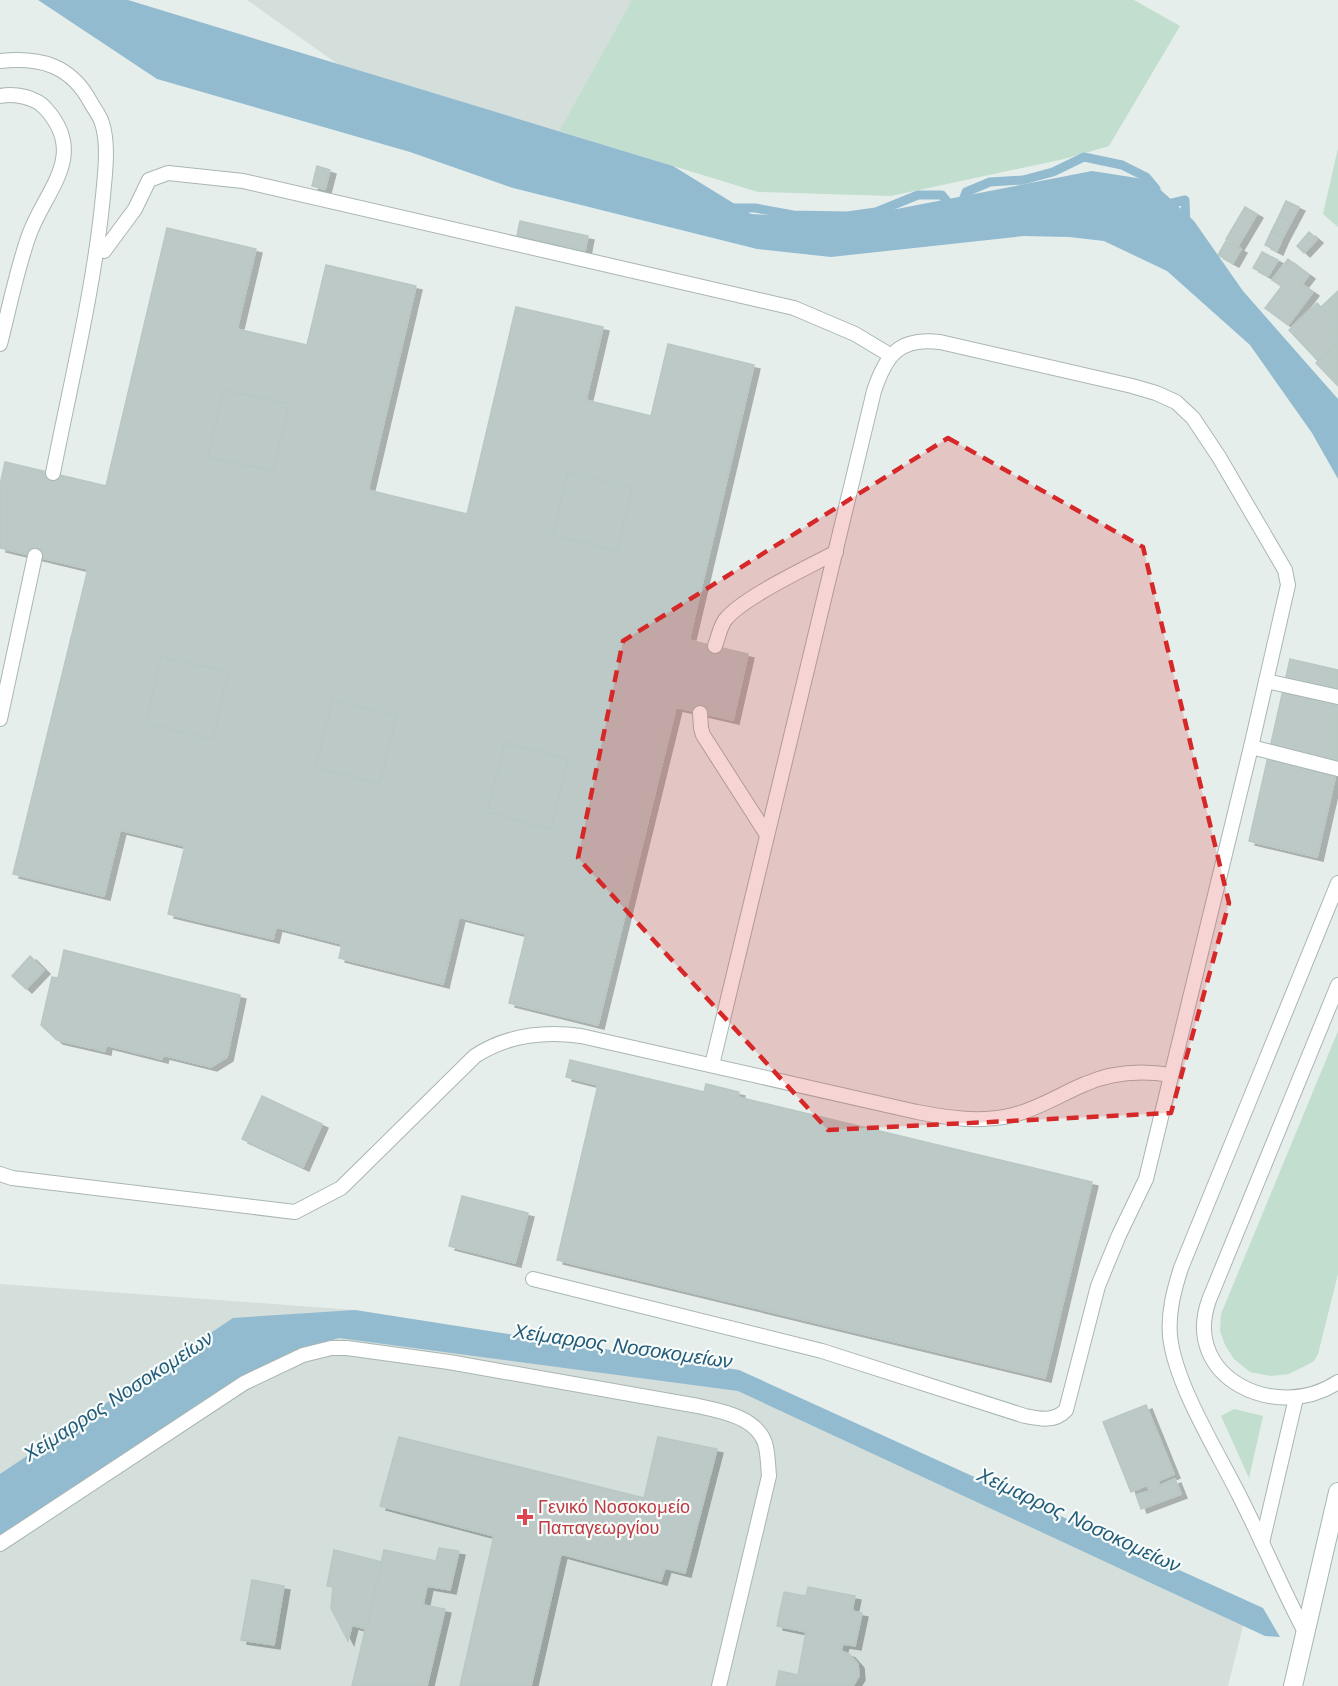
<svg xmlns="http://www.w3.org/2000/svg" width="1338" height="1686" viewBox="0 0 1338 1686" font-family="'Work Sans',sans-serif">
<style>
.built{fill:#d4dedb}
.green{fill:#c1dece}
.water{fill:#92bbd0}
.lines{fill:none;stroke-linecap:round;stroke-linejoin:round}
.stream{stroke:#92bbd0;stroke-width:9}
.building{fill:#bcc9c6;stroke:#b9c8c4;stroke-width:1.5;fill-rule:evenodd;filter:url(#shadow)}
.lane-casing{stroke:#a9b6b4;stroke-width:16}
.secondary-casing{stroke:#a2b7b4;stroke-width:20}
.lane{stroke:#fff;stroke-width:14}
.secondary{stroke:#fff;stroke-width:18}
.marked{fill:#d62828;fill-opacity:0.2;stroke:#d62828;stroke-width:4.5;stroke-dasharray:12 8;stroke-linejoin:round}
.health-dot{fill:#e0444e;stroke:#f7fbf9;stroke-width:2}
.labels{text-anchor:middle;stroke-width:4.5;stroke-linejoin:round;paint-order:stroke}
.health-label{font-size:18px;fill:#be3a42;stroke:#f7fbf9;text-anchor:start}
.water-label{font-size:20px;font-style:italic;fill:#225c7a;stroke:#f7fbf9}
</style>
<defs>
<filter id="shadow"><feDropShadow dx="6" dy="4" stdDeviation="0" flood-color="#0004"/></filter>
</defs>
<rect width="100%" height="100%" fill="#e6eeec"/>
<!-- built -->
<g class="built">
<polygon points="247,0 632,0 559,131 339,65"/>
<polygon points="0,1284 355,1310 743,1373 1262,1618 1243,1626 1228,1686 0,1686"/>
</g>
<!-- green -->
<g class="green">
<polygon points="632,0 1134,0 1180,26 1109,146 1064,159 891,196 758,192 559,131"/>
<polygon points="1338,148 1338,227 1323,214"/>
<polygon points="1338,1031 1338,1274 1318,1354 1314,1361 1307,1365 1289,1374 1270,1376 1250,1372 1234,1359 1225,1345 1220,1331 1221,1314"/>
<polygon points="1234,1409 1263,1416 1249,1478 1221,1416"/>
</g>
<!-- water -->
<g class="water">
<polygon points="38,0 128,0 673,166 751,214 845,219 1092,171 1150,180 1194,221 1243,291 1338,399 1338,479 1312,433 1250,345 1167,271 1104,241 1069,237 1024,236 831,257 757,249 513,188 410,152 157,79"/>
<polygon points="355,1310 739,1370 1263,1608 1280,1637 1265,1636 738,1391 339,1338 291,1352 0,1547 0,1474 233,1318"/>
</g>
<g class="lines">
<!-- stream -->
<g class="stream">
<polyline points="1165,200 1168,204 1185,200 1186,225"/>
<polyline points="961,206 966,192 990,182 1023,180 1053,172 1084,157 1122,165 1146,177 1156,189"/>
<polyline points="730,208 755,208 793,215 847,216 876,212 918,195 942,195 952,208"/>
</g>
</g>
<!-- building -->
<g class="building">
<polygon points="317,166 330,170 325,189 312,186"/>
<polygon points="1286,201 1299,207 1291,222 1279,216"/>
<polygon points="1245,207 1257,214 1238,246 1226,239"/>
<polygon points="1279,216 1291,222 1283,237 1271,232"/>
<polygon points="520,221 588,236 585,251 517,236"/>
<path d="M167 228 256 249 237 329 307 345 326 265 416 286 368 490 467 514 516 307 603 327 586 400 651 416 668 344 754 365 689 640 748 654 733 720 676 707 598 1025 509 1003 526 934 459 917 443 984 339 958 342 944 276 927 273 939 168 914 185 846 120 830 104 896 13 874 88 569 0 548V485L5 462 106 486ZM223 390 289 404 273 471 208 457ZM568 472 632 488 617 551 553 535ZM161 657 228 672 213 739 146 723ZM332 700 396 716 380 783 316 768ZM505 743 568 759 551 829 487 812Z"/>
<polygon points="1271,232 1283,237 1277,251 1265,245"/>
<polygon points="1309,232 1317,239 1304,253 1297,246"/>
<polygon points="1226,241 1241,249 1233,263 1218,255"/>
<polygon points="1262,252 1278,260 1268,276 1253,268"/>
<polygon points="1288,259 1309,275 1302,284 1313,292 1288,325 1265,308 1282,286 1272,280"/>
<polygon points="1338,291 1338,325 1321,307"/>
<polygon points="1317,303 1338,325 1338,342 1318,361 1289,330"/>
<polygon points="1338,342 1338,386 1316,363"/>
<polygon points="223,390 289,404 273,471 208,457"/>
<polygon points="568,472 632,488 617,551 553,535"/>
<polygon points="161,657 228,672 213,739 146,723"/>
<polygon points="1290,659 1338,670 1338,765 1317,857 1249,841"/>
<polygon points="332,700 396,716 380,783 316,768"/>
<polygon points="505,743 568,759 551,829 487,812"/>
<polygon points="64,950 240,995 227,1057 211,1067 163,1055 162,1059 106,1045 105,1051 57,1040 41,1025 52,977 58,978"/>
<polygon points="30,956 44,970 26,989 12,976"/>
<polygon points="570,1060 704,1092 706,1084 739,1092 738,1097 1092,1182 1045,1378 557,1260 598,1085 566,1077"/>
<polygon points="262,1096 322,1124 303,1167 242,1139"/>
<polygon points="462,1196 528,1213 515,1263 449,1246"/>
<polygon points="1146,1405 1174,1474 1158,1481 1159,1486 1175,1479 1181,1494 1141,1509 1136,1495 1150,1491 1147,1485 1131,1492 1103,1422"/>
<polygon points="399,1437 644,1498 658,1437 717,1449 685,1573 665,1568 661,1581 561,1554 531,1686 460,1686 494,1536 380,1506"/>
<polygon points="439,1548 459,1551 450,1590 427,1586 423,1605 445,1609 427,1686 352,1686 384,1550 436,1561"/>
<polygon points="334,1550 382,1562 366,1629 352,1625 348,1641 331,1608 333,1587 327,1586"/>
<polygon points="252,1580 284,1586 274,1645 241,1640"/>
<polygon points="808,1587 855,1596 852,1611 862,1613 855,1646 843,1644 841,1651 849,1654 858,1664 859,1676 853,1686 776,1686 779,1671 798,1675 806,1632 777,1626 784,1592 806,1596"/>
</g>
<g class="lines">
<defs>
<g id="lane">
<path d="M0 61C41 57 71 65 91 103 95 110 100 116 102 123 109 144 105 174 103 196 94 289 71 381 53 473"/>
<path d="M0 96C15 93 36 97 46 109 89 157 43 192 28 238 16 273 9 309 0 344"/>
<polyline points="98,248 104,251 135,209 149,180 168,173 243,181 794,308 855,334 890,355"/>
<path d="M715 646C718 638 720 627 725 620 743 597 809 567 836 552"/>
<polyline points="1266,681 1338,697"/>
<polyline points="700,713 701,728 703,735 767,835"/>
<polyline points="0,719 35,556"/>
<polyline points="1251,747 1338,769"/>
<path d="M1338 985 1209 1300C1181 1378 1277 1423 1338 1382"/>
<path d="M0 1174 12 1178 295 1212 341 1188 475 1056C507 1035 544 1031 581 1036L917 1112C949 1118 980 1123 1013 1115 1038 1109 1061 1094 1085 1084 1112 1072 1141 1070 1171 1075"/>
<path d="M533 1279 822 1351 1025 1416C1040 1419 1055 1422 1066 1410L1098 1286 1119 1235 1146 1179 1251 747 1288 585 1285 570 1219 457 1193 418 1176 402 1156 393 1132 386 940 342C899 337 886 355 874 391L712 1065"/>
<polyline points="1262,1543 1296,1398"/>
<path d="M0 1544 244 1383 303 1355 331 1348H347L449 1362 698 1406C721 1411 756 1417 765 1443 768 1453 768 1465 769 1476L719 1686"/>
<path d="M1305 1632C1281 1587 1262 1540 1239 1495 1217 1451 1175 1384 1170 1336 1168 1312 1174 1290 1181 1268L1338 883"/>
</g>
<polyline id="secondary" points="1293,1686 1338,1492"/>
</defs>
<!-- lane casing -->
<use href="#lane" class="lane-casing"/>
<!-- secondary casing -->
<use href="#secondary" class="secondary-casing"/>
<!-- lane -->
<use href="#lane" class="lane"/>
<!-- secondary -->
<use href="#secondary" class="secondary"/>
</g>
<!-- marked area -->
<path class="marked" d="M948 438 1143 547 1229 903 1171 1113 828 1130 578 858 623 641Z"/>
<!-- markers -->
<path class="health-dot" d="M522 1508h6v6h6v6h-6v6h-6v-6h-6v-6h6z"/>
<g class="labels">
<!-- health labels -->
<g class="health-label">
<text x="538" y="1513">Γενικό Νοσοκομείο<tspan x="538" dy="21">Παπαγεωργίου</tspan></text>
</g>
<!-- water labels -->
<g class="water-label">
<text transform="translate(623 1346) rotate(8)" y="7">Χείμαρρος Νοσοκομείων</text>
<text transform="translate(118 1396) rotate(-33)" y="7">Χείμαρρος Νοσοκομείων</text>
<text transform="translate(1079 1520) rotate(25)" y="7">Χείμαρρος Νοσοκομείων</text>
</g>
</g>
</svg>
